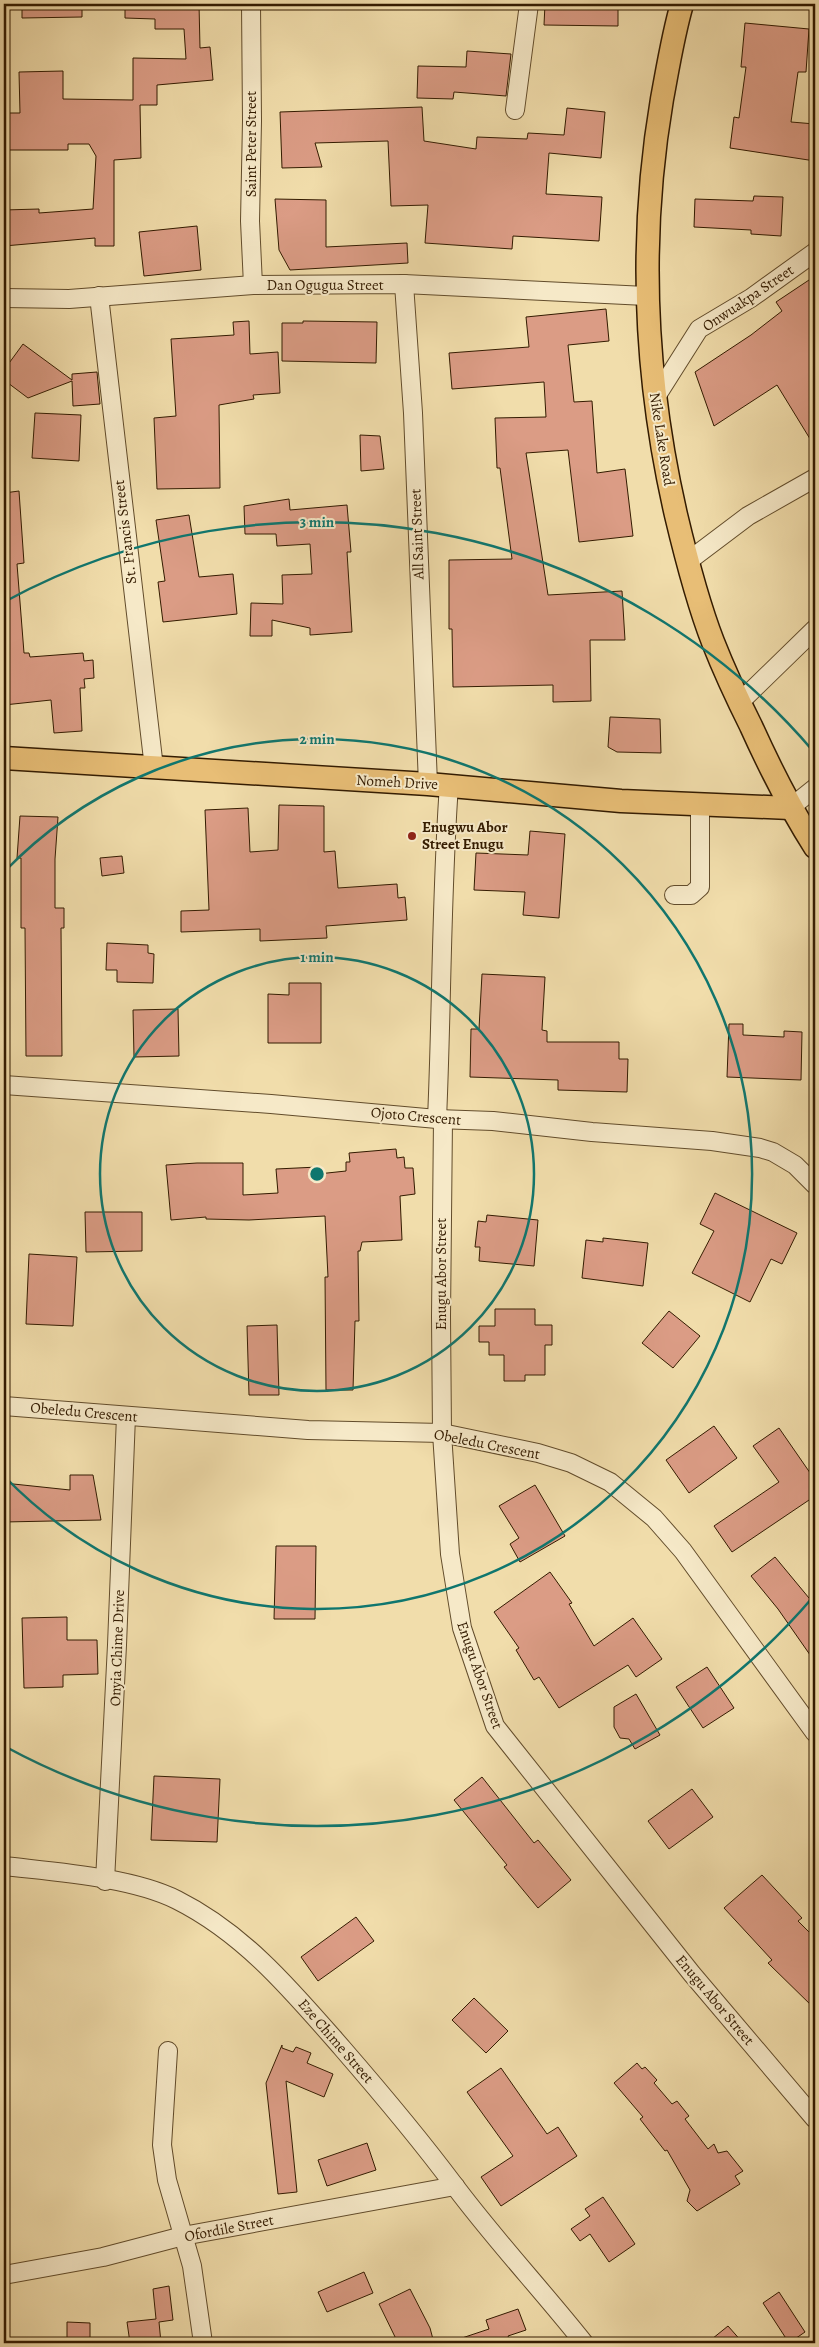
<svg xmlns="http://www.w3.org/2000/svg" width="819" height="2347" viewBox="0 0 819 2347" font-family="Alegreya,serif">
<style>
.building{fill:#db9c85;stroke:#331b00}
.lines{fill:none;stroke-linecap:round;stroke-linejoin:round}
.minor-casing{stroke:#624c2b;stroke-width:20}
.major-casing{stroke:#331b00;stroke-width:25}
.minor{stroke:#f6e9c8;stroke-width:18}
.major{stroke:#e8be76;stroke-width:22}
.ring{fill:none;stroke:#0f766e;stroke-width:2.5}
.poi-dot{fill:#8f2418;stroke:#f6e9c8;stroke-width:2}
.labels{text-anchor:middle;stroke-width:4;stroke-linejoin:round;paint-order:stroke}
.street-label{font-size:15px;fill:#331b00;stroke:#f6e9c8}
.poi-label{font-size:15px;font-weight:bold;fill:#331b00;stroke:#f6e9c8;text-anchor:start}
.centre{fill:#0f766e;stroke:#f6e9c8;stroke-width:2.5}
.ring-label{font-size:15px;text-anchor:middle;font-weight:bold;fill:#0f766e;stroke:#f6e9c8;stroke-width:4;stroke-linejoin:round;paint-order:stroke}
</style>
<rect width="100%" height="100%" fill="#f1ddab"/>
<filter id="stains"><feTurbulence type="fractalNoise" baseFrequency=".004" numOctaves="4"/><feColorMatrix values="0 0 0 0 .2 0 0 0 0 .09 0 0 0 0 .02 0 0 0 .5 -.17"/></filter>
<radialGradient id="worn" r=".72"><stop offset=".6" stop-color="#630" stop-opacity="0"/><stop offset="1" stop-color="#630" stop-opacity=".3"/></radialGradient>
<!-- building -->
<g class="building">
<polygon points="22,4 82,4 82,17 22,18"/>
<polygon points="125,4 199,4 200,48 210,47 213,80 157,85 157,105 140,105 141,158 114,160 114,246 95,246 95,238 4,246 4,210 39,209 39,213 93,209 96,156 89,144 68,144 68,150 9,150 9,113 20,113 19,72 63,71 63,99 133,100 133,58 186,59 184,29 155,29 155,19 125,18"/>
<polygon points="545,4 618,4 618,26 544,25"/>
<polygon points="745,23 809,29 806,72 798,72 791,122 815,124 815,161 730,148 734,117 739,118 746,67 741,67"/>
<polygon points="467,51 511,54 506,96 454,92 453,99 417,98 418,66 466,67"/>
<polygon points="422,107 424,141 476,149 477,137 527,139 528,133 564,135 567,108 605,112 601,158 549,153 546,194 602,197 599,241 513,236 512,249 425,243 428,205 391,206 388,141 315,143 322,167 282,168 280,112"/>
<polygon points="754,196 783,197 781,236 751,234 751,230 694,227 695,199 753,201"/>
<polygon points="275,199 326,200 326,247 407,243 408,263 290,270 279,250"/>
<polygon points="197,226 201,270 144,276 139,232"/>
<polygon points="809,280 815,289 815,447 777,385 714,426 695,372 751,335 782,311 776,302"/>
<polygon points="606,309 609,341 568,345 574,402 592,401 597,473 625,469 633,536 579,542 568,450 526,453 548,595 622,591 625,640 590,640 591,701 553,702 553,685 453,687 452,629 449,629 449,560 512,559 500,468 497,468 495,418 546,417 544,382 452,389 449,353 529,347 526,317"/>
<polygon points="249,321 250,354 278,352 280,393 253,395 254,399 219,405 220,488 157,489 154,418 176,416 171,339 234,335 233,322"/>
<polygon points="303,321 377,322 376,363 282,361 282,323 303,323"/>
<polygon points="23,344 72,380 72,374 97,372 100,404 73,406 72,381 28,398 4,380 4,370"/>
<polygon points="35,413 81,415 79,461 32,458"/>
<polygon points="360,435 380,436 384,469 361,471"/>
<polygon points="19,491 24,563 17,564 24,653 29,653 30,657 83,653 84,661 93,660 94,678 84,679 85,688 80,688 82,731 54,733 51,700 4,705 4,493"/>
<polygon points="289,499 290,510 347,505 351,552 347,552 352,632 310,635 310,628 272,620 272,636 250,636 251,603 283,604 282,575 312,574 310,544 277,546 276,534 245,534 244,506"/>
<polygon points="189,515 199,577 233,574 237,614 163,622 158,582 165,581 156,520"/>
<polygon points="610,717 660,719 661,753 617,752 608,747"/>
<polygon points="279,805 324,806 324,852 335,851 338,888 397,884 398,898 405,897 407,920 326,926 327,938 260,941 260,929 181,932 181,911 209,910 205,810 248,808 250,852 278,850"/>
<polygon points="20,816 58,817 55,859 55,908 64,908 64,928 61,928 62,1056 26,1056 25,928 21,928 21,858 17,858"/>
<polygon points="530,831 565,834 559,918 523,915 525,892 474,890 476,853 528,855"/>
<polygon points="122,856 124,873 102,876 100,858"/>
<polygon points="107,943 148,945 148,953 154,954 153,983 117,982 117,970 106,970"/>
<polygon points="482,974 545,977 542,1030 547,1031 547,1042 619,1042 619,1059 628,1059 627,1092 558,1090 558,1080 470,1077 471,1029 479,1029"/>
<polygon points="289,983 321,983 321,1043 268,1043 268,994 289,995"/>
<polygon points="178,1009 179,1056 134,1057 133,1010"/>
<polygon points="729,1024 743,1024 743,1035 784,1037 784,1031 802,1032 801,1080 727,1077"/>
<polygon points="396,1149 397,1158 404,1157 405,1168 413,1168 415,1194 400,1196 402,1240 362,1242 360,1251 358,1251 359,1321 355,1321 353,1390 326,1390 325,1277 328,1277 325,1216 249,1220 206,1219 206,1217 171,1220 166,1165 197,1163 243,1163 243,1195 278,1193 276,1169 318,1167 318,1174 346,1171 346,1162 350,1162 349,1153"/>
<polygon points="715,1193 797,1233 782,1264 771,1259 750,1302 692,1273 714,1231 700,1224"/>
<polygon points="85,1212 142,1212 142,1251 86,1252"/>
<polygon points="487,1215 538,1220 534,1266 479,1261 480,1247 475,1247 478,1221 486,1222"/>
<polygon points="603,1238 648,1243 643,1286 582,1278 586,1240 603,1242"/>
<polygon points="29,1254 77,1257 73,1326 26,1324"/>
<polygon points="495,1309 535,1309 535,1325 552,1325 552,1345 545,1345 545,1375 525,1375 525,1381 504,1381 504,1355 489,1355 489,1342 479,1342 479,1326 495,1326"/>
<polygon points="669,1311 700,1336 673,1368 642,1343"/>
<polygon points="277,1325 279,1395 249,1395 247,1326"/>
<polygon points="714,1426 737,1458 689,1493 666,1460"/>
<polygon points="779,1428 815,1480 815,1496 732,1552 714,1526 779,1482 753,1446"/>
<polygon points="70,1475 93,1475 101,1520 4,1522 4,1483 70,1490"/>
<polygon points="535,1485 565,1536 520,1562 510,1544 519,1538 499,1506"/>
<polygon points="276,1546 316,1546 315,1619 274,1619"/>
<polygon points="775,1557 809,1598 815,1593 815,1662 778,1609 751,1576"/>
<polygon points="550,1572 572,1603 569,1604 594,1646 633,1618 662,1659 636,1677 628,1665 559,1708 539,1677 534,1680 516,1650 519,1648 494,1612"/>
<polygon points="67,1617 67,1640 97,1640 98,1674 63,1675 63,1687 24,1688 22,1618"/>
<polygon points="707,1667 734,1708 703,1728 676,1687"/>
<polygon points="636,1694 660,1735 635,1749 629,1739 620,1738 614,1727 614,1707"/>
<polygon points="154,1776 220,1779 217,1842 151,1840"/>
<polygon points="482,1777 534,1843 538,1840 571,1880 538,1908 504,1867 507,1865 454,1800"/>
<polygon points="692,1789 713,1817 669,1849 648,1821"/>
<polygon points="762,1875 802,1918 798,1921 815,1938 815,2009 768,1963 772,1960 724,1908"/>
<polygon points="356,1917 374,1941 318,1981 301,1957"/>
<polygon points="474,1998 508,2031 486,2053 452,2020"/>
<polygon points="282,2045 282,2048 293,2052 296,2047 311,2053 307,2063 333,2074 324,2097 286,2081 297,2192 278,2194 266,2083"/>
<polygon points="637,2063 642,2069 645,2067 657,2080 654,2083 672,2104 677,2101 689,2116 685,2119 708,2149 714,2144 718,2153 727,2151 743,2171 735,2176 740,2184 697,2211 687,2201 690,2190 667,2150 665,2151 640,2119 643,2117 614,2083"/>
<polygon points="501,2068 547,2134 558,2127 577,2156 501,2206 481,2177 513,2156 467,2092"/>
<polygon points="367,2143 376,2170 327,2186 318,2160"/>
<polygon points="603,2197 635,2244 609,2262 590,2234 580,2241 571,2229 590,2216 585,2209"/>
<polygon points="364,2272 373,2293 327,2312 318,2292"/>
<polygon points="169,2286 173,2320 159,2322 161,2343 130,2343 127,2322 156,2319 153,2289"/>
<polygon points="410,2289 430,2328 434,2343 398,2343 379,2304"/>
<polygon points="779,2292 805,2332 789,2343 763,2303"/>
<polygon points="518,2309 526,2330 508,2336 511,2343 453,2343 453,2341 489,2329 486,2320"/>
<polygon points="67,2322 90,2323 90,2343 67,2343"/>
<polygon points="728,2326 743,2343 707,2343"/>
</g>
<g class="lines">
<defs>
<g id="minor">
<polyline points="251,4 252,121 250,221 253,285"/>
<polyline points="515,110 529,4"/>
<polyline points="404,284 413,413 428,784"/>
<polyline points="99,296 154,768"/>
<polyline points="4,298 69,299 253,285 404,284 646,296"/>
<polyline points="654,400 699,329 751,298 815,252"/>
<polyline points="687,562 748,516 815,478"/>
<polyline points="739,703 815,629"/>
<polyline points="790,808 815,788"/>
<polyline points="674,895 691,895 700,887 700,805"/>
<polyline points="4,1085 271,1104 437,1119 493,1121 592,1132 712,1141 760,1148 773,1152 795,1165 815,1185"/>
<path d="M437 1119C442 1007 441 896 449 785"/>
<polyline points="443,1119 441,1317 442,1433 450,1554 462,1628 495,1726 692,1974 815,2119"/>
<polyline points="4,1406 308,1430 442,1433 538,1453 571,1463 610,1482 654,1518 683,1551 815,1733"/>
<path d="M4 1866C55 1872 131 1877 177 1900 245 1934 293 1992 342 2048 381 2093 419 2138 454 2185 495 2240 542 2290 584 2343"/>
<polyline points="105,1881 117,1645 126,1416"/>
<polyline points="168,2051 162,2145 167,2180 192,2266 203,2343"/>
<polyline points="4,2275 103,2257 183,2236 455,2186"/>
</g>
<g id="major">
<path d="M682 4C673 35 668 67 662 99 638 240 644 376 676 515 686 557 697 601 713 642 724 670 737 698 751 726 770 768 790 808 815 847"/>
<polyline points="4,758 428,784 621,801 790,808"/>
</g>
</defs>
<!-- minor casing -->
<use href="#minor" class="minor-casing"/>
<!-- major casing -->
<use href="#major" class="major-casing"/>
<!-- minor -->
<use href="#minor" class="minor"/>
<!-- major -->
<use href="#major" class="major"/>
</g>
<!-- distance rings -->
<g class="ring">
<circle cx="317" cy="1174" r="217"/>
<path d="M4 872A435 435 0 1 1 4 1476"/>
<path d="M813 1597A652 652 0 0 1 6 1747M6 601A652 652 0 0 1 813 751"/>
</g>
<!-- markers -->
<circle class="poi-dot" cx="412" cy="836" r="5"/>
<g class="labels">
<!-- street labels -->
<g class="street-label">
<text transform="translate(251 144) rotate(-90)" y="5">Saint Peter Street</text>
<text x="325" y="290">Dan Ogugua Street</text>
<text transform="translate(748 298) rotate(-34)" y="5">Onwuakpa Street</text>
<text transform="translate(662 439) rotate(81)" y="5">Nike Lake Road</text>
<text transform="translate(125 532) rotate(-97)" y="5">St. Francis Street</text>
<text transform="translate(417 534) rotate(-92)" y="5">All Saint Street</text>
<text transform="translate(397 782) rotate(3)" y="5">Nomeh Drive</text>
<text transform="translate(416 1116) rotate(5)" y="5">Ojoto Crescent</text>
<text transform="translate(441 1274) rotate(-90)" y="5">Enugu Abor Street</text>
<text transform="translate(84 1412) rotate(5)" y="5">Obeledu Crescent</text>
<text transform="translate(487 1444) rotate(11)" y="5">Obeledu Crescent</text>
<text transform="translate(117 1648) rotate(-88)" y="5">Onyia Chime Drive</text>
<text transform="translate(480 1675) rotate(71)" y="5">Enugu Abor Street</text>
<text transform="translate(715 2000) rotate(50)" y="5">Enugu Abor Street</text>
<text transform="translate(336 2041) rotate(49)" y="5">Eze Chime Street</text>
<text transform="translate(229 2228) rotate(-11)" y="5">Ofordile Street</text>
</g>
<!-- poi labels -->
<g class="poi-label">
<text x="422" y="832">Enugwu Abor<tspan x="422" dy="17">Street Enugu</tspan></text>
</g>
</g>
<circle cx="317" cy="1174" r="8" class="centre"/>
<g class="ring-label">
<text x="317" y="527">3 min</text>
<text x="317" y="744">2 min</text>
<text x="317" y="962">1 min</text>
</g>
<!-- margin -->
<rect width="819" height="2347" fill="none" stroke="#f1ddab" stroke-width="20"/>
<rect x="5" y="5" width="809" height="2337" fill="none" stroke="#331b00" stroke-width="2.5"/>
<rect x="10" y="10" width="799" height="2327" fill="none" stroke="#331b00"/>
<rect width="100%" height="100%" filter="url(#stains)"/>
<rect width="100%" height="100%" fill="url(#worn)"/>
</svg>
